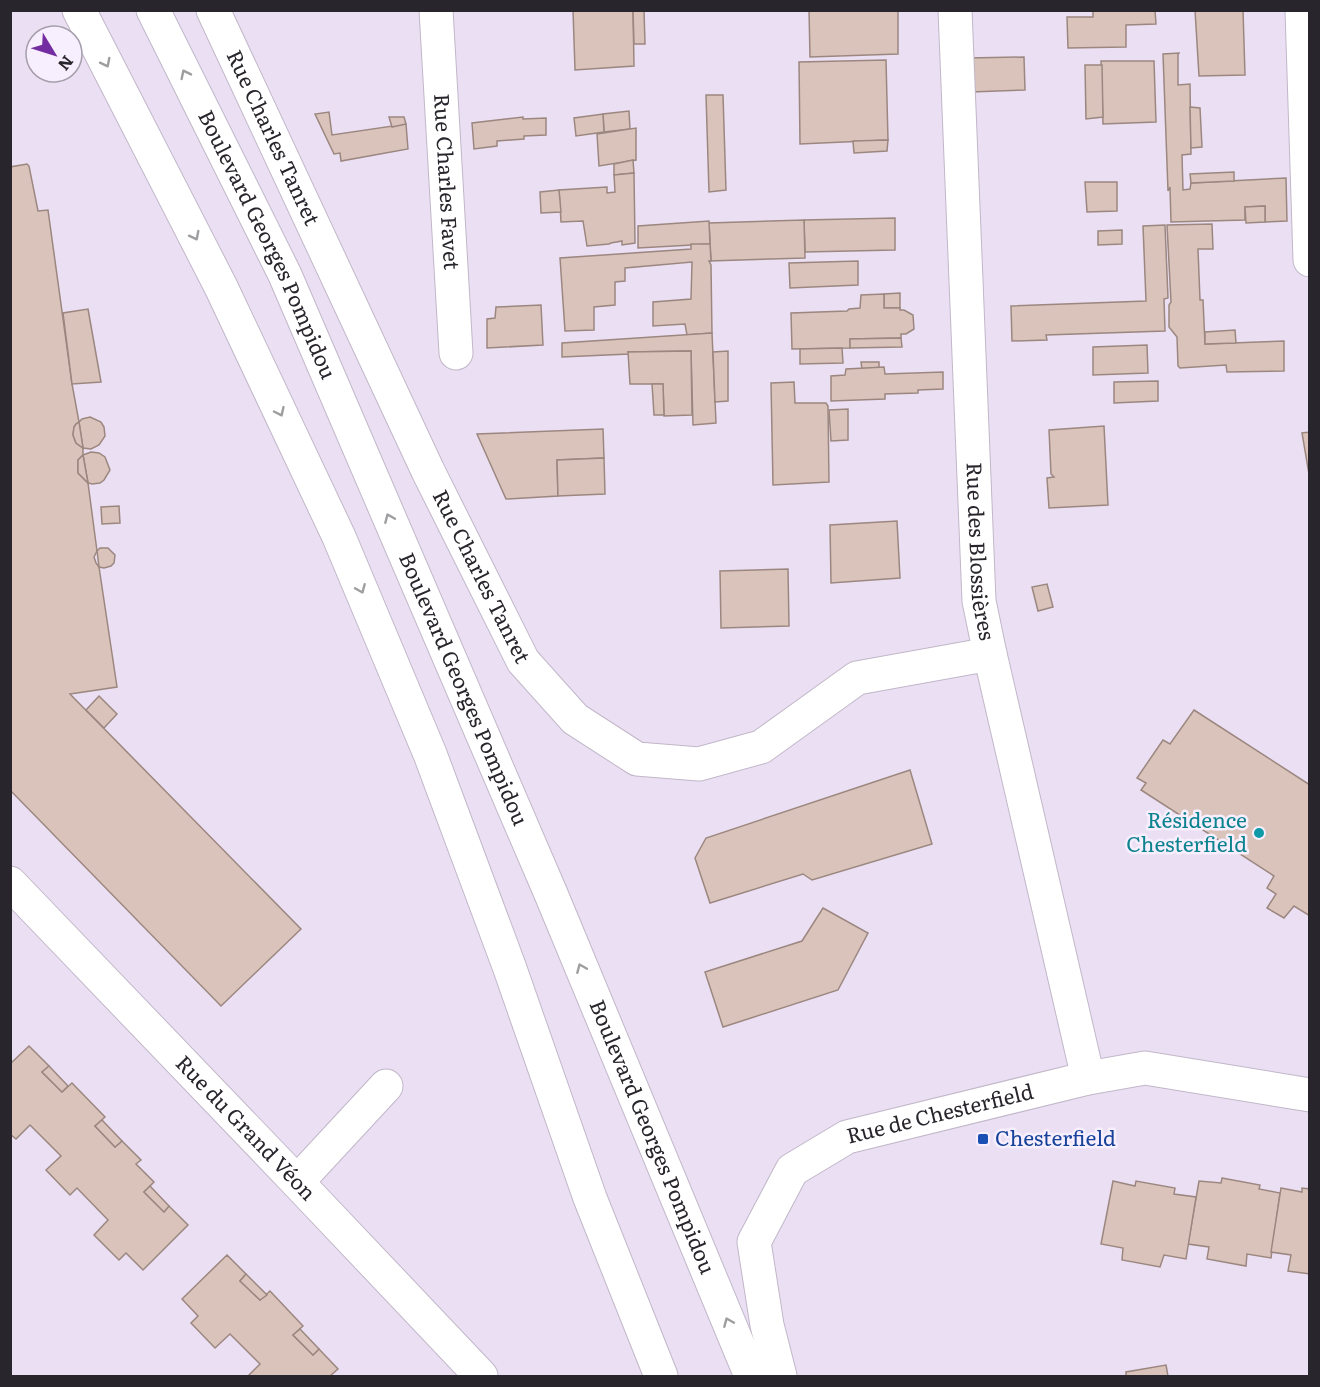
<svg xmlns="http://www.w3.org/2000/svg" width="1320" height="1387" viewBox="0 0 1320 1387" font-family="Literata,serif">
<style>
.building{fill:#d9c3bb;stroke:#9c8780;stroke-width:1.5}
.lines{fill:none;stroke-linecap:round;stroke-linejoin:round}
.minor-casing{stroke:#c1b7c9;stroke-width:35}
.major-casing{stroke:#c1b7c9;stroke-width:35}
.minor{stroke:#fff;stroke-width:33}
.major{stroke:#fff;stroke-width:33}
.oneway{stroke:#9f9da0}
.culture-dot{fill:#0f9aa8;stroke:#f7eefe;stroke-width:2}
.transit-dot{fill:#1a4fb4;stroke:#f7eefe;stroke-width:2}
.labels{text-anchor:middle;stroke-width:5;stroke-linejoin:round;paint-order:stroke}
.street-label{font-size:21px;fill:#29252c;stroke:#f7eefe}
.culture-label{font-size:21px;fill:#0d838f;stroke:#f7eefe;text-anchor:end}
.transit-label{font-size:21px;fill:#164399;stroke:#f7eefe;text-anchor:start}
</style>
<rect width="100%" height="100%" fill="#ebe0f3"/>
<!-- building -->
<g class="building">
<polygon points="573,10 633,10 634,66 575,70"/>
<polygon points="633,10 644,10 645,44 634,44"/>
<polygon points="809,10 898,10 898,54 810,57"/>
<polygon points="1093,10 1155,10 1156,24 1126,25 1126,47 1068,48 1067,17 1093,17"/>
<polygon points="1195,10 1243,10 1245,75 1199,76"/>
<polygon points="1179,53 1178,55 1178,85 1190,84 1191,154 1182,155 1183,190 1190,189 1191,183 1286,178 1287,221 1265,222 1265,206 1245,207 1245,220 1171,222 1170,187 1168,191 1163,54"/>
<polygon points="1024,57 1025,90 971,92 968,58"/>
<polygon points="886,60 888,140 800,144 799,62"/>
<polygon points="1101,61 1154,61 1156,122 1103,124"/>
<polygon points="1085,65 1102,65 1103,117 1086,119"/>
<polygon points="706,95 723,95 726,190 709,192"/>
<polygon points="1190,107 1200,108 1202,147 1191,148"/>
<polygon points="629,111 630,129 604,132 603,114"/>
<polygon points="329,112 332,135 406,124 408,149 341,161 340,153 334,154 315,114"/>
<polygon points="603,114 604,132 576,136 574,118"/>
<polygon points="389,117 404,117 406,124 392,127"/>
<polygon points="523,117 523,119 546,118 546,135 524,136 524,139 497,141 497,146 474,149 472,123"/>
<polygon points="636,128 636,160 599,166 597,134"/>
<polygon points="888,140 887,151 854,153 853,141"/>
<polygon points="633,160 634,173 614,175 614,164"/>
<polygon points="27,164 29,166 38,211 48,210 72,384 79,422 76,424 74,427 73,435 76,443 83,448 83,455 78,460 78,473 88,483 97,551 94,557 96,563 99,567 117,687 70,694 301,929 221,1006 10,790 10,167"/>
<polygon points="1234,172 1234,181 1191,183 1190,174"/>
<polygon points="634,173 635,243 622,245 622,241 611,243 609,244 587,246 583,221 561,222 559,190 607,187 607,193 615,192 614,175"/>
<polygon points="1085,182 1117,182 1117,211 1087,212"/>
<polygon points="559,190 561,212 541,213 540,192"/>
<polygon points="1265,206 1265,222 1246,223 1245,207"/>
<polygon points="895,218 895,250 805,252 804,220"/>
<polygon points="804,220 805,258 709,261 711,261 709,223"/>
<polygon points="709,221 710,244 638,248 638,226"/>
<polygon points="1212,224 1213,249 1198,249 1200,300 1203,300 1205,344 1284,341 1284,371 1227,372 1226,365 1180,368 1178,366 1177,337 1169,327 1169,305 1171,302 1167,225"/>
<polygon points="1165,225 1168,298 1164,299 1165,331 1046,335 1047,340 1012,341 1011,306 1146,301 1143,226"/>
<polygon points="1122,230 1122,244 1098,245 1098,231"/>
<polygon points="691,244 710,244 711,261 709,261 711,265 712,333 687,335 685,324 653,326 653,302 691,299 692,262 625,268 625,281 615,282 615,305 594,307 594,330 565,331 560,258 691,249"/>
<polygon points="858,261 858,285 790,288 789,263"/>
<polygon points="900,293 900,308 884,308 884,294"/>
<polygon points="884,294 884,308 900,308 900,310 904,310 913,315 914,329 906,334 901,334 901,338 850,339 850,348 792,349 791,313 847,311 849,309 860,308 861,295"/>
<polygon points="541,305 543,345 487,348 487,319 495,318 496,307"/>
<polygon points="88,309 101,382 72,384 63,313"/>
<polygon points="1235,330 1236,343 1205,344 1205,332"/>
<polygon points="712,333 716,423 693,425 691,351 628,352 629,354 562,357 562,343"/>
<polygon points="901,338 902,347 850,348 850,339"/>
<polygon points="1147,345 1148,373 1093,375 1093,347"/>
<polygon points="842,348 843,363 800,364 800,349"/>
<polygon points="691,351 692,415 664,416 663,384 630,384 628,352"/>
<polygon points="728,351 728,401 715,402 713,352"/>
<polygon points="861,362 879,362 879,368 862,369"/>
<polygon points="884,367 885,374 943,372 943,389 918,390 918,393 885,394 885,399 831,401 831,376 845,375 846,369"/>
<polygon points="1158,381 1158,401 1114,403 1114,382"/>
<polygon points="794,382 795,403 826,403 828,406 829,482 773,485 771,383"/>
<polygon points="652,384 663,384 664,415 654,415"/>
<polygon points="848,409 848,440 831,441 829,410"/>
<polygon points="90,417 101,422 104,427 105,436 99,445 91,449 83,448 79,422 82,419"/>
<polygon points="79,422 83,448 76,443 73,435 74,427 76,424"/>
<polygon points="1104,426 1108,505 1049,508 1047,478 1054,477 1051,474 1049,430"/>
<polygon points="603,429 604,458 557,460 558,496 506,499 477,434"/>
<polygon points="1310,432 1310,480 1302,433"/>
<polygon points="91,452 99,453 105,457 110,470 104,480 100,483 92,484 88,483 83,455"/>
<polygon points="83,455 88,483 78,473 78,460"/>
<polygon points="604,458 605,494 558,496 557,460"/>
<polygon points="119,506 120,523 102,524 101,507"/>
<polygon points="897,521 900,578 831,583 830,525"/>
<polygon points="100,548 108,548 115,555 114,563 111,566 104,568 99,567 97,551"/>
<polygon points="788,569 789,626 721,628 720,571"/>
<polygon points="1047,584 1053,607 1038,611 1032,587"/>
<polygon points="99,696 117,714 104,728 86,710"/>
<polygon points="1194,710 1310,785 1310,916 1294,906 1284,918 1267,908 1276,894 1267,888 1274,876 1141,790 1146,783 1137,778 1163,740 1170,744"/>
<polygon points="910,770 932,844 812,880 803,874 710,903 695,858 706,838"/>
<polygon points="823,908 868,933 838,990 723,1027 705,972 802,941"/>
<polygon points="29,1046 49,1066 42,1072 62,1092 72,1083 105,1117 95,1126 115,1147 122,1141 141,1160 136,1164 154,1182 144,1192 164,1212 169,1206 188,1225 143,1270 126,1253 119,1260 94,1235 108,1220 77,1188 70,1195 46,1170 61,1156 30,1125 16,1139 10,1134 10,1064"/>
<polygon points="49,1066 68,1086 62,1092 42,1072"/>
<polygon points="102,1120 122,1141 115,1147 95,1126"/>
<polygon points="1222,1178 1260,1185 1259,1189 1280,1193 1271,1258 1247,1254 1246,1266 1207,1259 1209,1247 1188,1244 1199,1181 1221,1183"/>
<polygon points="1113,1181 1135,1186 1136,1181 1175,1188 1174,1194 1196,1197 1186,1259 1164,1255 1160,1267 1122,1260 1123,1248 1101,1244"/>
<polygon points="150,1186 169,1206 164,1212 144,1192"/>
<polygon points="1281,1188 1302,1192 1302,1188 1310,1189 1310,1274 1288,1271 1291,1255 1271,1252"/>
<polygon points="227,1255 246,1274 240,1281 260,1300 270,1291 303,1326 293,1335 313,1355 319,1349 338,1369 330,1376 248,1376 260,1364 230,1334 215,1348 191,1323 198,1316 182,1299"/>
<polygon points="246,1274 267,1295 260,1300 240,1281"/>
<polygon points="300,1329 319,1349 313,1355 293,1335"/>
<polygon points="1166,1365 1168,1376 1126,1376 1126,1372"/>
</g>
<g class="lines">
<defs>
<g id="minor">
<path id="s1" d="M213 10 428 471 523 661 575 719 637 759 699 764 761 747 857 678 990 654"/>
<path id="s2" d="M436 10 456 353"/>
<path id="s3" d="M955 10 979 601 990 654 1088 1078"/>
<polyline points="1302,10 1310,260"/>
<path id="s4" d="M10 883 297 1182 481 1376"/>
<polyline points="297,1182 386,1086"/>
<path id="s5" d="M780 1376 767 1325 754 1242 792 1170 847 1137 1088 1078 1145 1068 1310 1095"/>
</g>
<g id="major">
<polyline points="79,10 221,287 339,537 430,754 509,966 590,1198 661,1376"/>
<path id="s6" d="M153 10 285 275 551 894 751 1376"/>
</g>
</defs>
<!-- minor casing -->
<use href="#minor" class="minor-casing"/>
<!-- major casing -->
<use href="#major" class="major-casing"/>
<!-- minor -->
<use href="#minor" class="minor"/>
<!-- major -->
<use href="#major" class="major"/>
</g>
<!-- one-way arrows -->
<defs><path id="oneway-chevron" d="M-2-3.5L2.5 0L-2 3.5" fill="none" stroke-width="1.6" stroke-linecap="round" stroke-linejoin="round" transform="scale(1.5)"/></defs>
<g class="oneway">
<use href="#oneway-chevron" transform="translate(106 63) rotate(63)"/>
<use href="#oneway-chevron" transform="translate(185 74) rotate(-116)"/>
<use href="#oneway-chevron" transform="translate(195 236) rotate(63)"/>
<use href="#oneway-chevron" transform="translate(280 412) rotate(65)"/>
<use href="#oneway-chevron" transform="translate(389 518) rotate(-113)"/>
<use href="#oneway-chevron" transform="translate(361 589) rotate(67)"/>
<use href="#oneway-chevron" transform="translate(581 968) rotate(-113)"/>
<use href="#oneway-chevron" transform="translate(728 1322) rotate(-113)"/>
</g>
<!-- markers -->
<circle class="culture-dot" cx="1259" cy="833" r="6"/>
<rect class="transit-dot" x="977" y="1133" width="12" height="12" rx="3"/>
<g class="labels">
<!-- street labels -->
<g class="street-label">
<text dy="7" stroke="none"><textPath href="#s1" startOffset="141">Rue Charles Tanret</textPath></text>
<text dy="7" stroke="none"><textPath href="#s2" startOffset="172">Rue Charles Favet</textPath></text>
<text dy="7" stroke="none"><textPath href="#s6" startOffset="261">Boulevard Georges Pompidou</textPath></text>
<text dy="7" stroke="none"><textPath href="#s3" startOffset="542">Rue des Blossières</textPath></text>
<text dy="7" stroke="none"><textPath href="#s1" startOffset="627">Rue Charles Tanret</textPath></text>
<text dy="7" stroke="none"><textPath href="#s6" startOffset="747">Boulevard Georges Pompidou</textPath></text>
<text dy="7" stroke="none"><textPath href="#s5" startOffset="378">Rue de Chesterfield</textPath></text>
<text dy="7" stroke="none"><textPath href="#s4" startOffset="340">Rue du Grand Véon</textPath></text>
<text dy="7" stroke="none"><textPath href="#s6" startOffset="1233">Boulevard Georges Pompidou</textPath></text>
</g>
<!-- culture labels -->
<g class="culture-label">
<text x="1247" y="828">Résidence<tspan x="1247" dy="24">Chesterfield</tspan></text>
</g>
<!-- transit labels -->
<g class="transit-label">
<text x="995" y="1146">Chesterfield</text>
</g>
</g>
<!-- border -->
<rect width="1320" height="1387" fill="none" stroke="#29252c" stroke-width="24"/>
<!-- north arrow -->
<g transform="translate(54 54) rotate(128)"><circle r="28" fill="#f7eefe" stroke="#a59eaa" stroke-width="1.5"/>
<path d="M0-4.5L10 22L0 15L-10 22Z" fill="#742da0"/>
<text y="-9" font-size="16" font-weight="bold" text-anchor="middle" fill="#29252c">N</text>
</g>
</svg>
